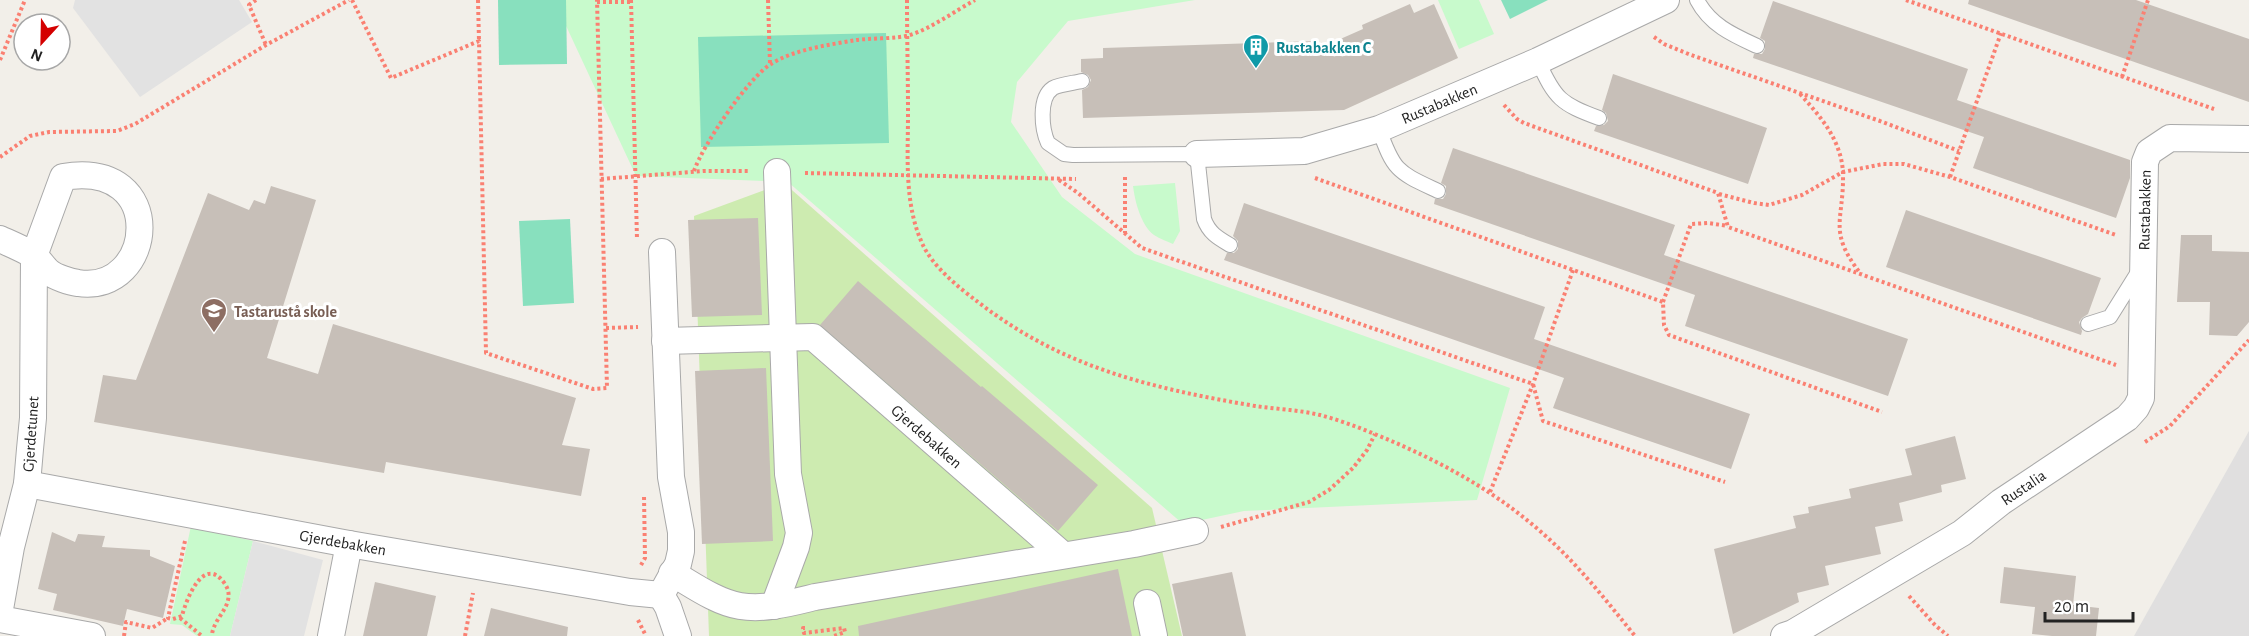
<svg xmlns="http://www.w3.org/2000/svg" width="2249" height="636" viewBox="0 0 2249 636" font-family="'Alegreya Sans',sans-serif">
<style>
.residential{fill:#e0dfdf}
.grass{fill:#cdebb0}
.park{fill:#c8facc}
.pitch{fill:#88e0be}
.parking{fill:#e2e2e2}
.building{fill:#c7bfb8}
.lines{fill:none;stroke-linecap:round;stroke-linejoin:round}
.service-casing{stroke:#a9a9a9;stroke-width:16}
.minor-casing{stroke:#a9a9a9;stroke-width:28}
.path{stroke:#fa8072;stroke-width:4;stroke-dasharray:3 3;stroke-linecap:butt}
.service{stroke:#fff;stroke-width:14}
.minor{stroke:#fff;stroke-width:26}
.labels{text-anchor:middle;stroke-width:6;stroke-linejoin:round;paint-order:stroke}
.culture-label{font-size:16px;font-weight:bold;fill:#0d838f;stroke:#fff;text-anchor:start}
.street-label{font-size:16px;fill:#222;stroke:#fff}
.education-label{font-size:16px;font-weight:bold;fill:#785e54;stroke:#fff;text-anchor:start}
</style>
<rect width="100%" height="100%" fill="#f2efe9"/>
<!-- residential -->
<polygon class="residential" points="2249,431 2249,636 2134,636"/>
<!-- grass -->
<polygon class="grass" points="784,183 1152,508 1182,636 709,636 694,216"/>
<!-- park -->
<g class="park">
<polygon points="554,0 1195,0 1068,21 1017,82 1011,122 1062,197 1135,254 1510,388 1477,500 1244,511 1183,524 788,182 636,176"/>
<polygon points="1438,0 1479,0 1494,34 1459,49"/>
<path d="M1175 183 1180 231 1173 244C1167 241 1160 239 1154 235 1141 225 1135 202 1133 186Z"/>
<polygon points="191,526 253,541 230,636 197,636 182,625 170,624"/>
</g>
<!-- pitch -->
<g class="pitch">
<polygon points="498,0 566,0 567,64 499,65"/>
<polygon points="1501,0 1548,0 1510,19"/>
<polygon points="886,33 889,143 701,147 698,37"/>
<polygon points="570,219 574,303 523,306 519,221"/>
</g>
<!-- parking -->
<g class="parking">
<polygon points="75,0 239,0 252,22 140,97 73,8"/>
<polygon points="253,541 323,560 304,636 230,636"/>
</g>
<!-- building -->
<g class="building">
<polygon points="1969,0 2136,0 2249,39 2249,102 1968,4"/>
<polygon points="1773,1 1968,69 1957,100 2130,160 2130,178 2116,218 1973,168 1984,137 1753,58 1754,54 1762,54 1765,49 1765,41 1760,38"/>
<polygon points="1410,4 1414,13 1434,4 1458,58 1344,110 1083,118 1082,90 1088,87 1091,80 1088,75 1081,72 1081,59 1103,58 1103,48 1317,41 1320,48 1363,29 1362,25"/>
<polygon points="1613,74 1767,128 1748,184 1594,131 1596,126 1604,125 1608,121 1606,113 1602,110"/>
<polygon points="1453,148 1675,225 1664,255 1908,339 1888,396 1685,326 1695,295 1434,204 1435,199 1443,199 1446,194 1446,186 1441,183"/>
<polygon points="271,186 316,200 267,358 318,374 333,324 576,398 562,445 590,449 581,496 386,462 384,473 94,422 103,375 136,380 208,193 249,210 254,200 265,204"/>
<polygon points="1244,203 1545,307 1534,339 1750,414 1731,469 1553,408 1564,378 1224,260 1227,253 1234,253 1238,249 1238,241 1233,236"/>
<polygon points="1906,210 2101,278 2088,314 2082,318 2079,322 2082,331 2081,335 1886,267"/>
<polygon points="758,218 762,315 692,317 688,220"/>
<polygon points="2181,235 2212,235 2212,251 2249,252 2249,322 2237,336 2209,335 2210,302 2177,302"/>
<polygon points="858,281 981,387 982,386 1098,485 1058,531 820,325"/>
<polygon points="766,368 773,541 702,544 695,371"/>
<polygon points="1955,436 1966,479 1941,485 1942,492 1899,503 1903,521 1875,527 1881,554 1825,566 1829,585 1797,593 1799,602 1733,634 1714,549 1796,528 1793,516 1809,513 1808,507 1851,498 1849,489 1912,475 1905,449"/>
<polygon points="52,532 75,542 78,534 105,536 102,547 150,550 150,556 175,566 163,618 127,609 123,626 53,610 57,594 38,589"/>
<polygon points="2004,567 2076,576 2073,605 2099,608 2096,636 2052,636 2032,634 2035,607 2000,603"/>
<polygon points="1118,569 1132,636 859,636 858,626"/>
<polygon points="1232,572 1246,636 1183,636 1172,584"/>
<polygon points="375,582 436,596 427,636 363,636"/>
<polygon points="491,608 568,627 567,636 484,636"/>
</g>
<g class="lines">
<defs>
<g id="service">
<path d="M1697 0C1710 25 1733 35 1757 46"/>
<path d="M1538 61C1555 99 1561 104 1599 118"/>
<path d="M1082 81C1074 83 1060 84 1053 88 1038 98 1042 130 1048 143L1064 154 1073 155 1197 154 1204 219C1209 233 1218 238 1230 245"/>
<path d="M1379 129C1394 172 1398 172 1438 191"/>
<polyline points="2088,324 2110,317 2140,269"/>
</g>
<g id="minor">
<polyline points="1197,154 1304,151 1379,129 1538,61 1666,0"/>
<path d="M0 239C11 244 23 249 33 255 39 259 43 267 49 272 55 277 70 282 78 283 155 295 170 159 63 177L34 256 33 418 30 449 27 484 11 547 0 609"/>
<polyline points="662,252 671,477 681,532 681,551 678,564 661,595 668,607 678,636"/>
<polyline points="665,341 813,337 1063,555"/>
<polyline points="27,484 349,544 630,592 661,595"/>
<path d="M672 573C693 585 716 602 740 606 765 610 790 603 815 597L1134 544 1195 531"/>
<polyline points="1147,603 1154,636"/>
<polyline points="774,606 796,547 799,533 788,474 777,172"/>
<polyline points="0,619 92,636"/>
<polyline points="331,636 349,544"/>
<polyline points="1784,636 1793,633 1962,533 2001,502 2127,418 2136,408 2141,398 2145,162 2149,152 2170,138 2249,139"/>
</g>
</defs>
<!-- service casing -->
<use href="#service" class="service-casing"/>
<!-- minor casing -->
<use href="#minor" class="minor-casing"/>
<!-- path -->
<g class="path">
<polyline points="256,0 249,5 266,45"/>
<polyline points="352,0 391,78 479,41 486,353 593,389 607,388 597,0"/>
<polyline points="478,0 479,41"/>
<polyline points="631,0 637,239"/>
<polyline points="768,0 770,64"/>
<path d="M907 0C907 38 908 76 908 114 908 157 904 203 922 243 932 266 958 287 978 302 1063 368 1151 388 1255 406 1276 409 1299 410 1320 415 1339 420 1358 427 1377 435 1436 459 1492 489 1540 531 1576 562 1605 599 1635 636"/>
<polyline points="1906,0 2214,109"/>
<polyline points="597,2 631,2"/>
<polyline points="1654,37 1664,44 1691,55 1880,121 1959,151"/>
<polyline points="0,60 25,0"/>
<polyline points="2122,77 2148,0"/>
<path d="M1800 94C1821 117 1842 141 1843 174 1844 221 1827 231 1861 274"/>
<polyline points="1504,105 1517,119 1524,123 1718,193 1728,227 2116,365"/>
<polyline points="0,157 30,136 49,132 117,131 135,124 266,45 349,0"/>
<path d="M694 171C703 145 748 78 771 64 795 49 829 45 856 40 871 38 897 39 910 35 932 28 955 11 975 0"/>
<polyline points="805,173 1076,179"/>
<polyline points="1125,177 1125,233"/>
<polyline points="1950,177 2001,33"/>
<polyline points="1315,178 1663,302 1664,325 1669,335 1882,412"/>
<polyline points="601,179 704,171 750,171"/>
<polyline points="1059,180 1078,193 1142,248 1533,384 1543,421 1725,482"/>
<polyline points="1719,194 1754,203 1769,205 1802,195 1843,172 1883,164 1904,164 1950,177 2116,235"/>
<polyline points="1663,302 1691,224 1708,223 1728,226"/>
<polyline points="606,328 638,327"/>
<polyline points="2145,442 2170,426 2249,340"/>
<polyline points="1490,492 1533,384 1573,270"/>
<polyline points="1221,527 1309,502 1329,490 1353,468 1367,450 1375,434"/>
<path d="M185 541 168 618 173 619 182 616C186 600 204 553 225 584 238 604 212 618 212 636"/>
<polyline points="641,565 645,558 644,496"/>
<polyline points="1909,596 1935,625 1948,636"/>
<polyline points="180,618 202,636"/>
<polyline points="638,620 646,636"/>
<polyline points="805,628 803,628 804,633 844,628 845,632 834,636"/>
<polyline points="124,636 126,622 152,628 168,618"/>
<polyline points="465,636 473,593"/>
</g>
<!-- service -->
<use href="#service" class="service"/>
<!-- minor -->
<use href="#minor" class="minor"/>
</g>
<!-- icons -->
<defs>
<symbol id="building-pin" viewBox="-11 -11 22 30"><path d="M0 17L-7.5 6A9.5 9.5 0 1 1 7.5 6Z" fill="#0f9aa8" stroke="#fff"/><path d="M-4-6H4V6H1V3H-1V6H-4ZM-2.5-4.3h1.7v1.8h-1.7ZM.8-4.3h1.7v1.8H.8ZM-2.5-1h1.7V.8h-1.7ZM.8-1h1.7V.8H.8Z" fill="#fff"/></symbol>
<symbol id="school-pin" viewBox="-11 -11 22 30"><path d="M0 17L-7.5 6A9.5 9.5 0 1 1 7.5 6Z" fill="#8d6e63" stroke="#fff"/><path d="M0-5L7-2L0 1L-7-2ZM-4 1L0 2.5L4 1V4Q0 6-4 4Z" fill="#fff"/></symbol>
</defs>
<g fill-rule="evenodd">
<use href="#building-pin" x="1241" y="32" width="30" height="40"/>
<use href="#school-pin" x="199" y="296" width="30" height="40"/>
</g>
<g class="labels">
<!-- culture labels -->
<g class="culture-label">
<text x="1276" y="53">Rustabakken C</text>
</g>
<!-- street labels -->
<g class="street-label">
<text transform="translate(1439 103) rotate(-23)" y="6">Rustabakken</text>
<text transform="translate(2144 210) rotate(-89)" y="6">Rustabakken</text>
<text transform="translate(30 434) rotate(-86)" y="6">Gjerdetunet</text>
<text transform="translate(927 436) rotate(41)" y="6">Gjerdebakken</text>
<text transform="translate(2023 487) rotate(-34)" y="6">Rustalia</text>
<text transform="translate(343 542) rotate(10)" y="6">Gjerdebakken</text>
</g>
<!-- education labels -->
<g class="education-label">
<text x="234" y="317">Tastarustå skole</text>
</g>
</g>
<!-- north arrow -->
<g transform="translate(42 42) rotate(202)"><circle r="28" fill="#ffffff" stroke="#a7a7a7" stroke-width="1.5"/>
<path d="M0-4.5L10 22L0 15L-10 22Z" fill="#d40000"/>
<text y="-9" font-size="16" font-weight="bold" text-anchor="middle" fill="#222222">N</text>
</g>
<!-- scale -->
<path d="M2045 612v9h88v-9" fill="none" stroke="#222222" stroke-width="3"/>
<text x="2054" y="612" font-size="18" fill="#222222" stroke="#ffffff" stroke-width="4.5" paint-order="stroke">20 m</text>
</svg>
